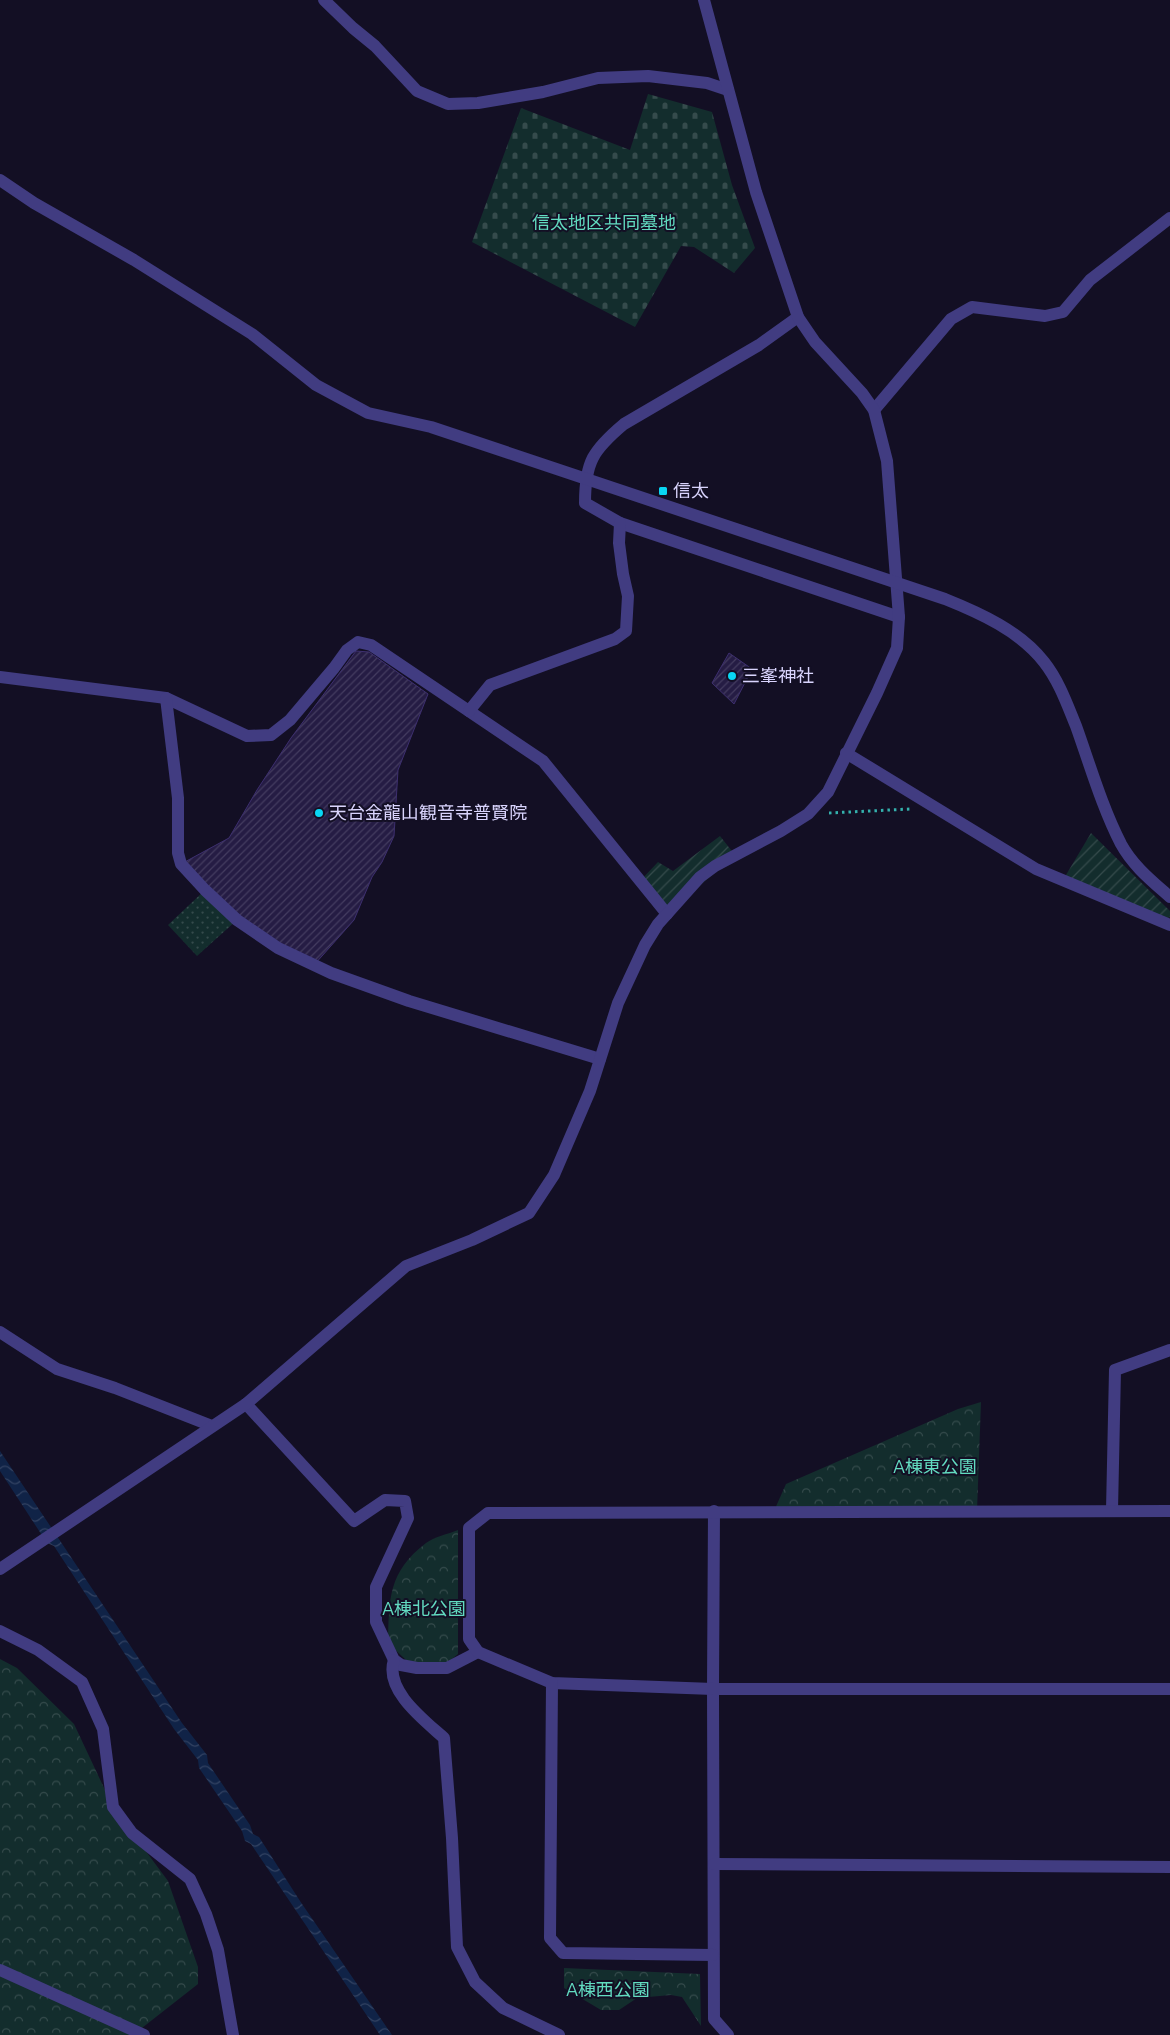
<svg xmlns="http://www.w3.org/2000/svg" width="1170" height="2035" viewBox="0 0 1170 2035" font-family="Ubuntu,'Noto Sans JP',sans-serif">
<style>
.grass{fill:url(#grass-dots)}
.forest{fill:url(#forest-crowns)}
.cemetery{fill:url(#cemetery-stones)}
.garden{fill:url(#garden-furrows)}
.water{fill:url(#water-waves)}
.building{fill:url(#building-hatch);stroke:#3d2f6f}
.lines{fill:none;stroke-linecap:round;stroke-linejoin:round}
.path{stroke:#34b1ad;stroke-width:3;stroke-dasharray:2.5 4;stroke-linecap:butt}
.minor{stroke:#413c81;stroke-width:12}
.tertiary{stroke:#413c81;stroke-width:12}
.poi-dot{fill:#09d6f3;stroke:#130f24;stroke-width:2}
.labels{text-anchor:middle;stroke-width:4;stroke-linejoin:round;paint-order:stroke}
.park-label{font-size:18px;fill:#62dbc0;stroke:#130f24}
.poi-label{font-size:18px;fill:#d9d4fd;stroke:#130f24;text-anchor:start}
</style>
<defs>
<pattern id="grass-dots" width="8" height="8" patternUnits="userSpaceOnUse" patternTransform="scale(1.25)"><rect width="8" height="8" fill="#132d2d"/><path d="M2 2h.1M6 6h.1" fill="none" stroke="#354b4c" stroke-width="1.8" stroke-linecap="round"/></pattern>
<pattern id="forest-crowns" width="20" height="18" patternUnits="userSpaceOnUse" patternTransform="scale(1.25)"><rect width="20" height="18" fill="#132d2d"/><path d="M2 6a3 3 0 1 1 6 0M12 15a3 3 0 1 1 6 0" fill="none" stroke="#354b4c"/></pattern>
<pattern id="cemetery-stones" width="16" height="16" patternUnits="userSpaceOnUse" patternTransform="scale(1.25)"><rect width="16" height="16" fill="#132d2d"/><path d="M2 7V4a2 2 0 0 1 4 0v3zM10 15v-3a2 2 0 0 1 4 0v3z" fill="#354b4c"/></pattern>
<pattern id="garden-furrows" width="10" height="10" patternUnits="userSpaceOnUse" patternTransform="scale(1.25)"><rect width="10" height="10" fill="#132d2d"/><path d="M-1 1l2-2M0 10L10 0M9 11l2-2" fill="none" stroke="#354b4c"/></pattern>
<pattern id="water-waves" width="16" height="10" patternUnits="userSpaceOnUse" patternTransform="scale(1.25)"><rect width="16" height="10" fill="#102347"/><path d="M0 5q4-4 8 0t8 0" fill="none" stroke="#324262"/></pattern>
<pattern id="building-hatch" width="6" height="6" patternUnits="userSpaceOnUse" patternTransform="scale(1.25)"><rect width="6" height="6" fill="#251c44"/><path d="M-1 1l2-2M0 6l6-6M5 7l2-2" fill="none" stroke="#443c60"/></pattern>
</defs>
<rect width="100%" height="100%" fill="#130f24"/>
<!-- grass -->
<polygon class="grass" points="205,890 237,920 197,956 168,925"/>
<!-- forest -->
<g class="forest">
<polygon points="981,1402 977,1511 774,1511 786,1484 958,1409"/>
<path d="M458 1530V1654L447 1663 414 1665 406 1660 388 1643C389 1599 388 1572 426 1543 434 1537 448 1534 458 1530Z"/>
<polygon points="0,1659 17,1668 74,1724 113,1807 168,1881 198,1967 198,1984 133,2035 0,2035"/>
<polygon points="564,1968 700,1974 701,2026 682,1997 671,1995 637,1998 619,2010 601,2010 564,1988"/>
</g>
<!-- cemetery -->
<polygon class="cemetery" points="648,94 712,112 732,185 755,248 734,273 694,247 681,246 635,327 472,242 521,108 630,150"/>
<!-- garden -->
<g class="garden">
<polygon points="1091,833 1170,911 1170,917 1160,921 1063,880"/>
<polygon points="720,836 735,855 667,914 640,881 658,862 673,871"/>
</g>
<!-- water -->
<polygon class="water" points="0,1451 182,1723 207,1755 208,1763 250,1825 253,1834 259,1837 300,1901 392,2035 380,2035 251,1844 245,1841 242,1831 199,1768 198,1760 174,1729 54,1546 47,1543 0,1471"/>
<!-- building -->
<g class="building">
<polygon points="356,651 369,652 428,694 398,770 394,836 382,862 372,877 354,920 314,965 237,920 181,864 229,838 257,790 291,738"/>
<polygon points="729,653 752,669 734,704 712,683"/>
</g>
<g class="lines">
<!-- path -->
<polyline class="path" points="829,813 910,809"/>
<!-- minor -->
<g class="minor">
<polyline points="324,0 353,28 375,46 417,91 448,104 478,103 543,92 598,78 648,76 707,83 728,90"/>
<path d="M798 317 759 345 624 424C593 450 585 462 585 503L620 523 899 617"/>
<polyline points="874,410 951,319 972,307 1045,316 1063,312 1090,280 1170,218"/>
<polyline points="0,677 166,698 247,736 271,735 290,720 334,668 347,650 358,642 371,645 543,761 667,914"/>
<polyline points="166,698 178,798 178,853 181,864 205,890 237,920 278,948 331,973 409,1001 600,1059"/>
<polyline points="469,711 490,685 615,639 626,631 628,596 623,574 619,543 620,523"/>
<polyline points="846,753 1036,869 1170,925"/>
<polyline points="0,1332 57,1369 115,1388 212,1426"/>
<polyline points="246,1404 354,1521 385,1500 405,1501 408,1518 376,1587 376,1622 394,1660 401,1665 417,1668 447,1668 478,1652"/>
<polyline points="1112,1510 1115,1370 1170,1350"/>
<polyline points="714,1511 713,1689 714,2019 728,2035"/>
<polyline points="1170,1511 488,1513 469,1528 469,1639 478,1652 552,1683 713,1689 1170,1689"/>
<polyline points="0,1569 246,1404 406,1266 472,1240 529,1213 554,1175 590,1091 618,1003 645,945 658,924 700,877 715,866 781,831 808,814 828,792 877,693 897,648 899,617 887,461 874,410 862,393 815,342 798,317 756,192 704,0"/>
<polyline points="0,1631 38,1650 82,1682 103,1729 113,1807 132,1833 190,1879 206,1914 218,1950 233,2035"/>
<path d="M394 1660C384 1690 424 1720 444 1738L452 1838 457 1947 475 1982 503 2008 559 2035"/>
<polyline points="552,1683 550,1938 563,1953 713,1955"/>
<polyline points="714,1864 1170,1867"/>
<polyline points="0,1970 144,2035"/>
</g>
<!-- tertiary -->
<path class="tertiary" d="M0 180 34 203 134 260 252 334 316 385 368 413 431 427 945 599C980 613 1020 631 1044 662 1059 681 1067 704 1076 726 1090 765 1102 807 1121 844 1133 866 1152 881 1170 897"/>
</g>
<!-- markers -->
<g class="poi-dot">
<rect x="658" y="486" width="10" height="10" rx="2.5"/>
<circle cx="732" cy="676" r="5"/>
<circle cx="319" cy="813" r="5"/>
</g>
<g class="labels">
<!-- park labels -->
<g class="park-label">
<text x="604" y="229">信太地区共同墓地</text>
<text x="935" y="1473">A棟東公園</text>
<text x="424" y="1615">A棟北公園</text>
<text x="608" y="1996">A棟西公園</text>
</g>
<!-- poi labels -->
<g class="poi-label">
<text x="673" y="497">信太</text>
<text x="742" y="682">三峯神社</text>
<text x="329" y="819">天台金龍山観音寺普賢院</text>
</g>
</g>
</svg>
